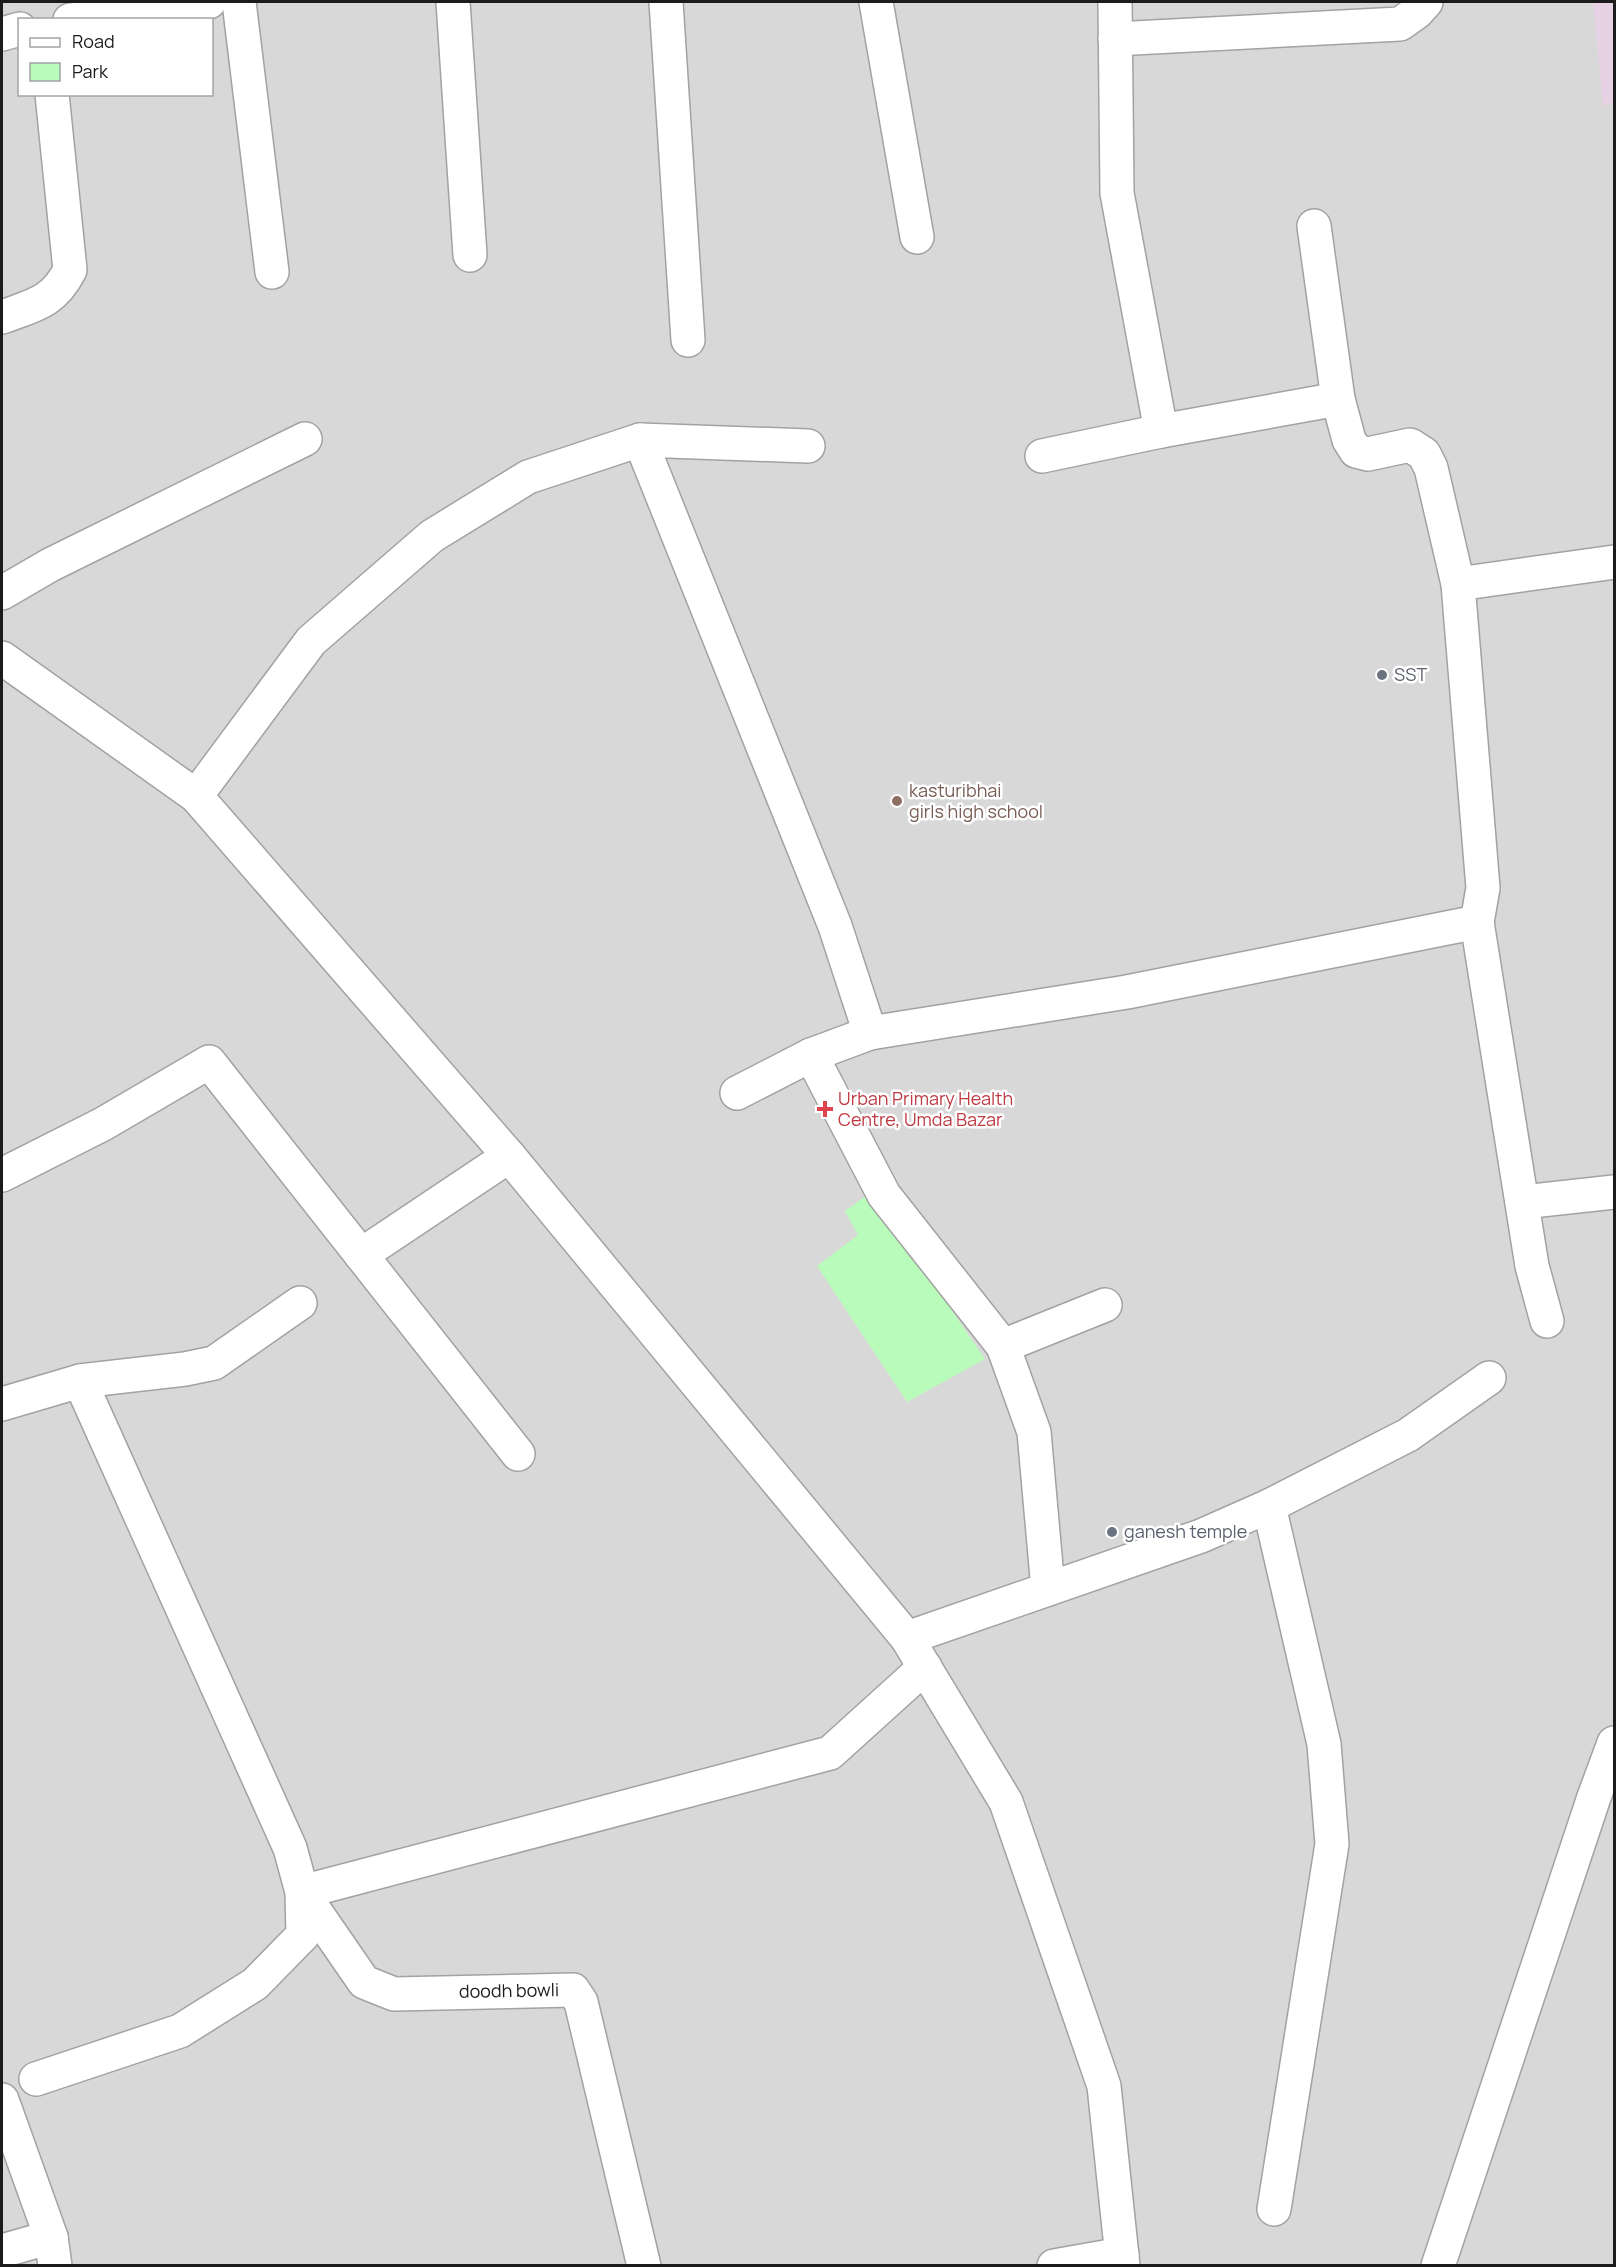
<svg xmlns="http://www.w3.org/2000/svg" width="1616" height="2267" viewBox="0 0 1616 2267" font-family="Manrope,sans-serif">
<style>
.residential{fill:#d9d8d8;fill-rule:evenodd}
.industrial{fill:#e7d1e4}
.park{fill:#b9fbba}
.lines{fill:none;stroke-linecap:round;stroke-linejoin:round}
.minor-casing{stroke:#a2a2a2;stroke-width:36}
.minor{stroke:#fff;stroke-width:33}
.worship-dot{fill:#6b7280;stroke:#fff;stroke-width:2}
.education-dot{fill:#8d6e63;stroke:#fff;stroke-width:2}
.health-dot{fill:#e0444e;stroke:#fff;stroke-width:2}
.labels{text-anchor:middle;stroke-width:5;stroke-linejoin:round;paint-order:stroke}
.worship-label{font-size:18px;fill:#5b616d;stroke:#fff;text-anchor:start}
.education-label{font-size:18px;fill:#785e54;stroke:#fff;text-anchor:start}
.health-label{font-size:18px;fill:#be3a42;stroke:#fff;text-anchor:start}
.street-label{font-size:18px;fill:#1b1b1b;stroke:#fff}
</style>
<rect width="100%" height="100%" fill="#ede8e0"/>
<!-- residential -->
<path class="residential" d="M2 2H1614V2265H2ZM20 20H212V94H20Z"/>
<!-- industrial -->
<polygon class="industrial" points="1593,2 1614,2 1614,103 1603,106"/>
<!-- park -->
<polygon class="park" points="871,1192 985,1359 907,1402 817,1266 858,1235 845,1211"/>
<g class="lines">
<defs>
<g id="minor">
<polyline points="239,2 272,272"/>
<polyline points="453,2 470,255"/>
<polyline points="666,2 688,340"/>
<polyline points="876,2 917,237"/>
<polyline points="1115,2 1117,193 1161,431 1338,399 1349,440 1356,451 1368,454 1410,445 1424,454 1431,468 1458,584"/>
<polyline points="70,20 209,2"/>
<polyline points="2,34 20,29"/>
<polyline points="1115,39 1400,24 1417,12 1426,2"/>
<polyline points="1314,226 1338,399"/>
<path d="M2 317C34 305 53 303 70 270L52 94"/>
<polyline points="640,440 835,926 870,1033 1127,992 1477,922 1483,888 1458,584 1614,562"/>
<polyline points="1042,456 1161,431"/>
<polyline points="2,593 50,565 305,439"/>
<polyline points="2,658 196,796 509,1156 907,1638 1006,1802 1104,2086 1123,2266"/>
<polyline points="196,796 311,641 432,536 528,477 640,440 808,446"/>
<polyline points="1477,922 1532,1266 1547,1321"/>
<polyline points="811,1055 884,1195 1003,1346 1034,1432 1048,1589"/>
<polyline points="737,1093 811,1055 870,1033"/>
<polyline points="2,1175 103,1124 209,1062 518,1454"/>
<polyline points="1522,1202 1614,1192"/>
<polyline points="361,1255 509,1156"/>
<polyline points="1003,1346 1105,1305"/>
<polyline points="2,1404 80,1381 185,1369 214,1363 300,1303"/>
<polyline points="1269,1506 1324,1744 1332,1844 1274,2209"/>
<polyline points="907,1638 1201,1536 1269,1506 1408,1435 1489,1378"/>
<polyline points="36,2079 180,2031 255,1984 303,1935 302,1892 290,1848 80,1381"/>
<polyline points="2,2100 51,2237 55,2266"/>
<polyline points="2,2251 51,2237"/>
<polyline points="644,2266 581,2002 573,1990 394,1994 364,1982 302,1892 830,1753 925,1667"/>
<polyline points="1054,2266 1122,2254"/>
<polyline points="1438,2266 1594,1797 1614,1743"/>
</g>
</defs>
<!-- minor casing -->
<use href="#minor" class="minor-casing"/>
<!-- minor -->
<use href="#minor" class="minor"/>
</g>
<!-- markers -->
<g class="worship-dot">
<circle cx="1382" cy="675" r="6"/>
<circle cx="1112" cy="1532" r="6"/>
</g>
<circle class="education-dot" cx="897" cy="801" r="6"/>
<path class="health-dot" d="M822 1100h6v6h6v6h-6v6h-6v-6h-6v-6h6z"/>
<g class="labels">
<!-- worship labels -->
<g class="worship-label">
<text x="1394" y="681">SST</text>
<text x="1124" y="1538">ganesh temple</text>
</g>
<!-- education labels -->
<g class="education-label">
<text x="909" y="797">kasturibhai<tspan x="909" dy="21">girls high school</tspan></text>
</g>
<!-- health labels -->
<g class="health-label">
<text x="838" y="1105">Urban Primary Health<tspan x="838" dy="21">Centre, Umda Bazar</tspan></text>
</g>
<!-- street labels -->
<g class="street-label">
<text transform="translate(509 1991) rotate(-1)" y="6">doodh bowli</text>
</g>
</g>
<!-- border -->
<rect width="1616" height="2267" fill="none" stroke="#1b1b1b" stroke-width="6"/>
<!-- legend -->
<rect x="18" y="18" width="195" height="78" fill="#ffffff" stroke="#a4a4a4" stroke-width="1.5"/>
<rect x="30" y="38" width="30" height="9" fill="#ffffff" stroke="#a4a4a4" stroke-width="1.5"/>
<text x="72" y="48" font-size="18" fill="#1b1b1b">Road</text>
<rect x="30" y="63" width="30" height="18" fill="#b9fbba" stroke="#a4a4a4" stroke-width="1.5"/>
<text x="72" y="78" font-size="18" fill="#1b1b1b">Park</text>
</svg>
